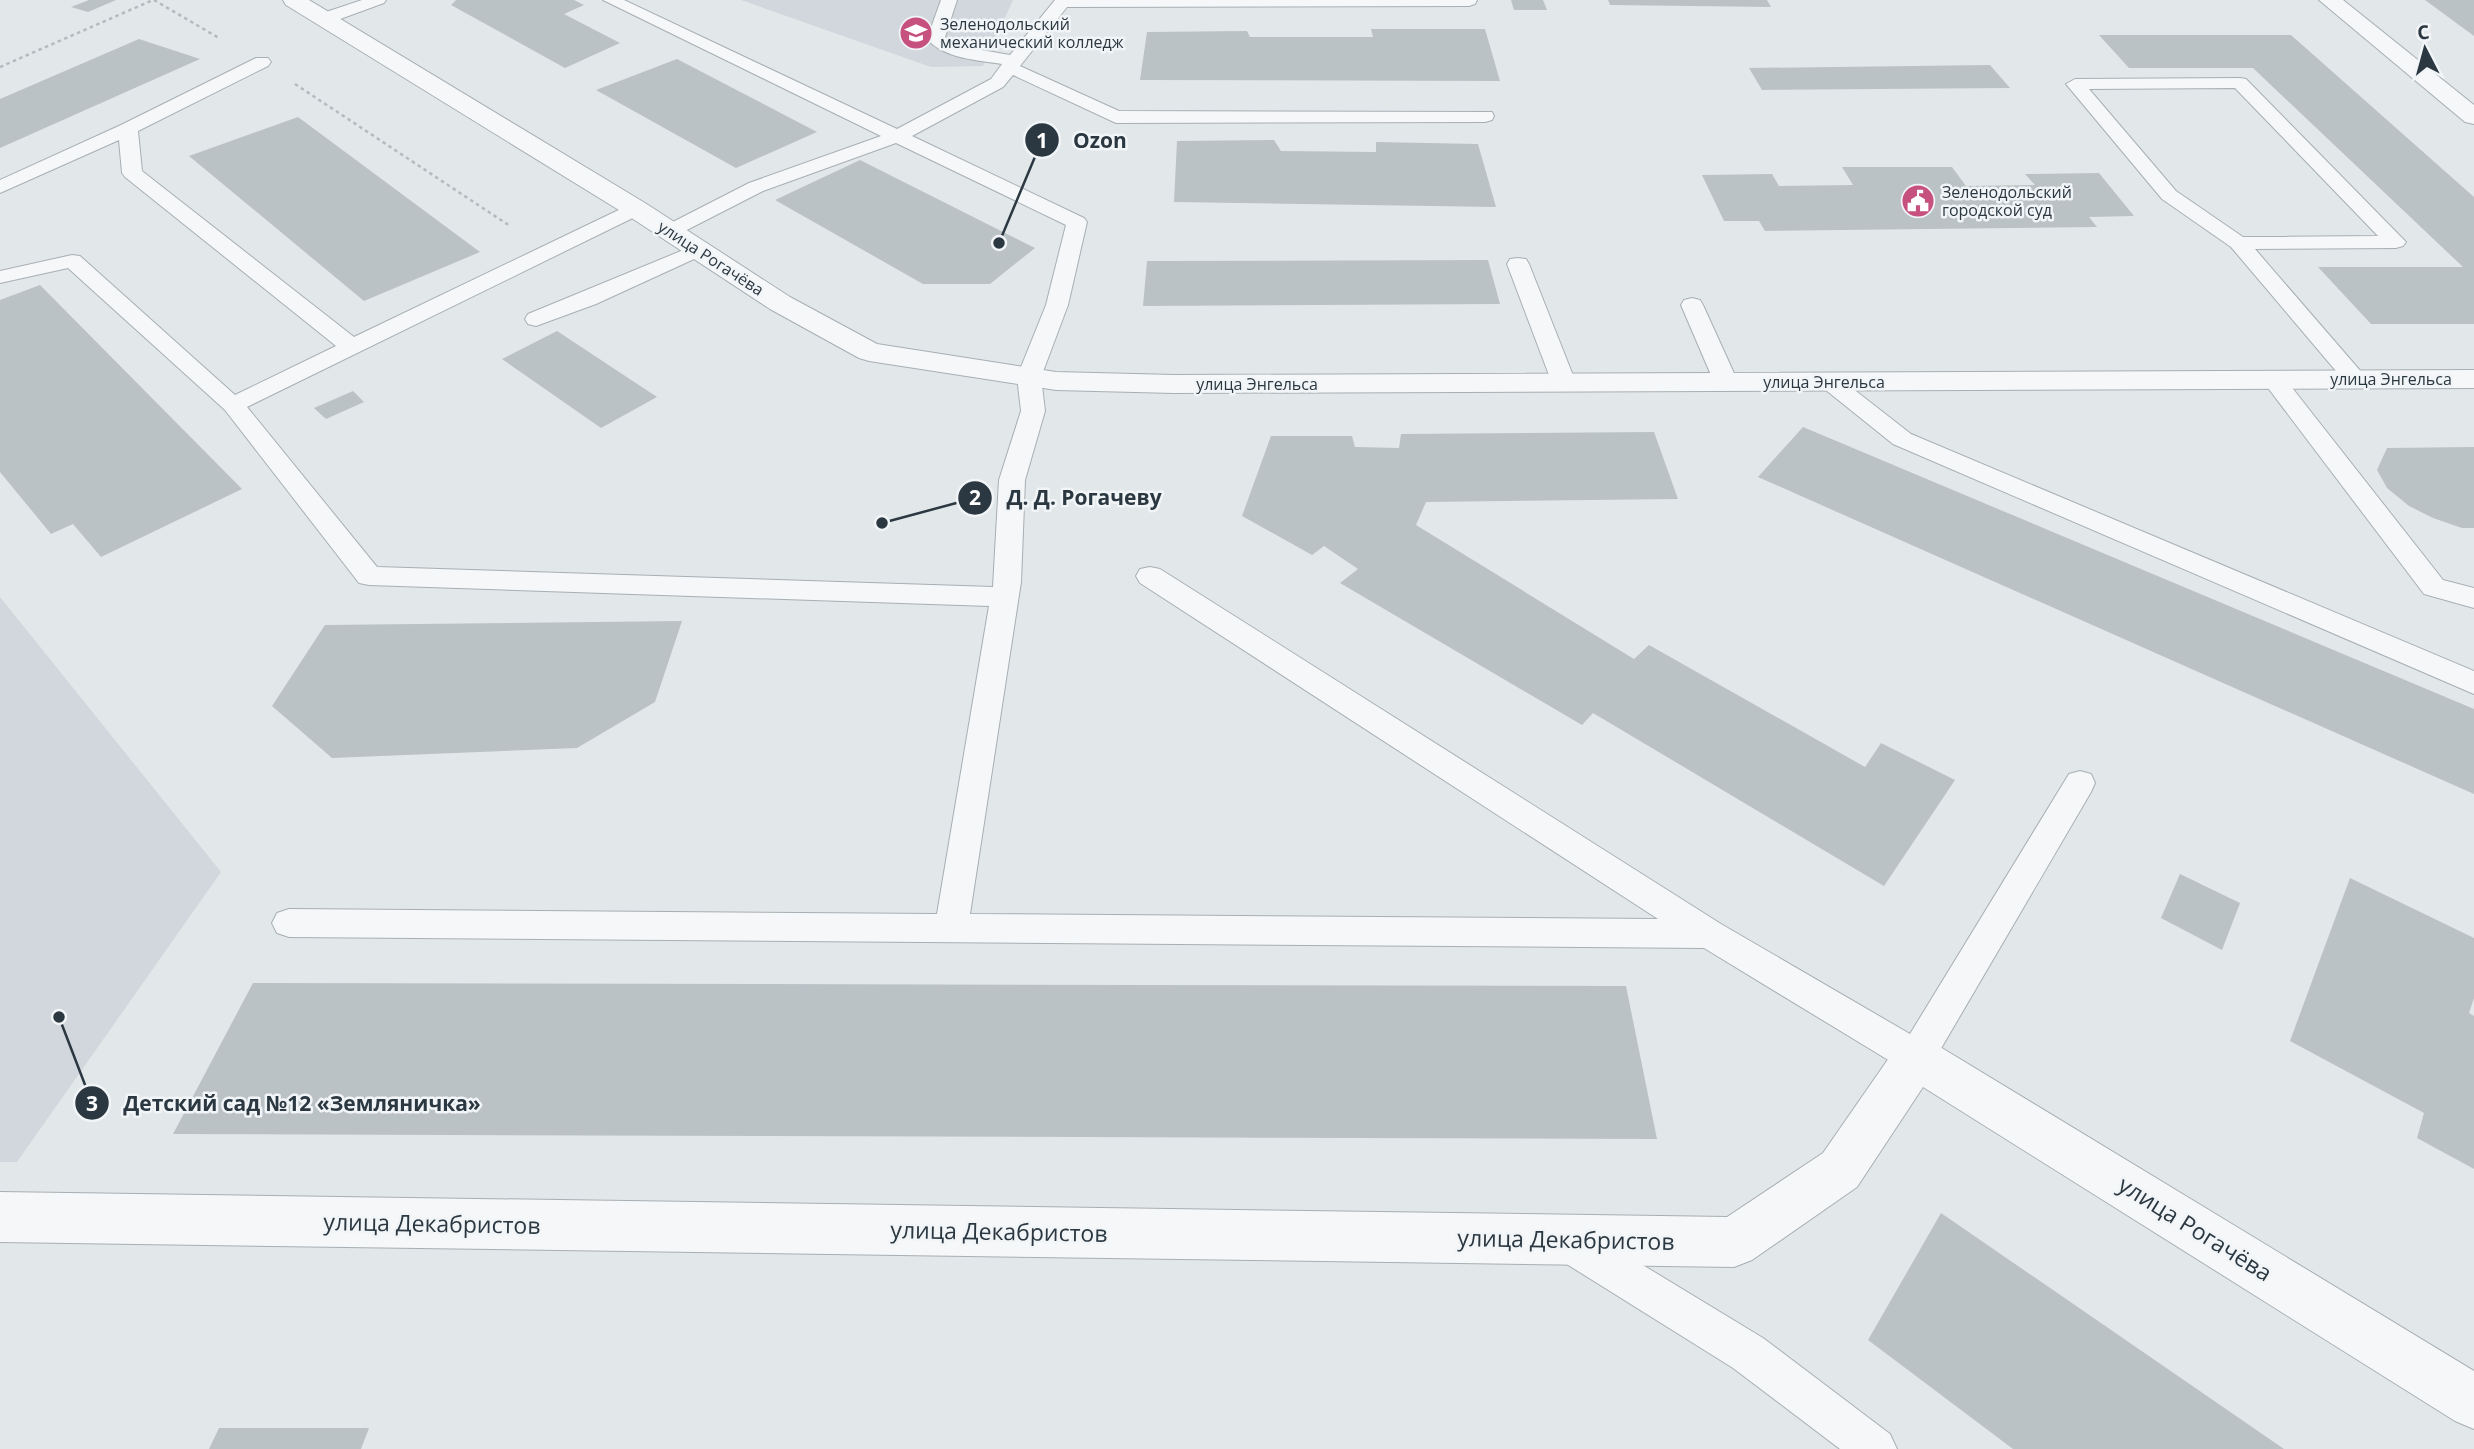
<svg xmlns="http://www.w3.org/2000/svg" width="2474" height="1449" viewBox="0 0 2474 1449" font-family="'Open Sans',sans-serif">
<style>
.built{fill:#d1d7dc}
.building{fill:#bac2c6}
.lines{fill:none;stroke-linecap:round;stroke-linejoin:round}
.service-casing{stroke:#a7afb4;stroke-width:2}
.minor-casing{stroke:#a7afb4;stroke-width:2}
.tertiary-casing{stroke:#a7afb4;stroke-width:2}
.path{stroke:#b4babd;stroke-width:2.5;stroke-dasharray:3.5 3.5;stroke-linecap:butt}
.service{fill:#f5f7f8;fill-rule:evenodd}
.minor{fill:#f5f7f8;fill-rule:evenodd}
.tertiary{fill:#f5f7f8;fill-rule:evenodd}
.labels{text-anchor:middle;stroke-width:5;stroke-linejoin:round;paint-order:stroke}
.far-poi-label{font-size:16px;fill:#2b3841;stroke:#f2f5f7;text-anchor:start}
.far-street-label{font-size:16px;fill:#2b3841;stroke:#f2f5f7}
.near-street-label{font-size:23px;fill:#2b3841;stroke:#f2f5f7}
.leader{fill:none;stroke:#2b3841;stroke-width:2.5}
.callout-dot{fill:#2b3841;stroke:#f2f5f7;stroke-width:2.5}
.mark-label{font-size:21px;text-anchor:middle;font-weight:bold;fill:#fff}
.callout-label{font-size:21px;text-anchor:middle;font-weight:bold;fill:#2b3841;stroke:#f2f5f7;stroke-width:5;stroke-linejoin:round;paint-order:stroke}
</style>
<rect width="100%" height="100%" fill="#e2e7ea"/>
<!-- built -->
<g class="built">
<polygon points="741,0 1013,0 983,66 931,67"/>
<polygon points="0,597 221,872 17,1162 0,1162"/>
</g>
<!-- building -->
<g class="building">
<polygon points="89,0 116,0 88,12 71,7"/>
<polygon points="456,0 574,0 584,5 564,14 620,43 565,68 451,5"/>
<polygon points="1511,0 1543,0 1547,10 1514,10"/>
<polygon points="1608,0 1767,0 1771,7 1610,5"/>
<polygon points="2425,0 2474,0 2474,36"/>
<polygon points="1371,29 1485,29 1500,81 1140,80 1147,32 1247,31 1250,37 1373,37"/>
<polygon points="2099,35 2291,35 2474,197 2474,324 2371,324 2318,267 2463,267 2253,68 2129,68"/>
<polygon points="139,39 200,59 0,148 0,99"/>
<polygon points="677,59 817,132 736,168 596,90"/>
<polygon points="1990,65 2010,88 1762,90 1749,68"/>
<polygon points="298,117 480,252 364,301 189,156"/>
<polygon points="1274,140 1281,151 1376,152 1376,142 1478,144 1496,207 1174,202 1177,141"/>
<polygon points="860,160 1035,248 990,284 923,284 775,200"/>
<polygon points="1842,167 1952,167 1966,186 2035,185 2025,174 2099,173 2134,216 2089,217 2097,227 1765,231 1759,221 1724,221 1702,175 1772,174 1779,186 1853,185"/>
<polygon points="1488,260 1500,304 1143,306 1147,261"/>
<polygon points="40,285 242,489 101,557 73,524 51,534 0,472 0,300"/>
<polygon points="557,331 657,397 601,428 502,359"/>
<polygon points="353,391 364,402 326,419 314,408"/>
<polygon points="1803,427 2474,709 2474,794 1758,477"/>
<polygon points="1654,432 1678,499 1426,502 1416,525 1634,659 1649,645 1865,767 1881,743 1955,780 1884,886 1593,713 1582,725 1340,583 1358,569 1324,546 1312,555 1242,516 1271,436 1352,436 1355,447 1399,448 1401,434"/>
<polygon points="2474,447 2474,528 2462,528 2433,518 2409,506 2387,488 2377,470 2387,448"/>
<polygon points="682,621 655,702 577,748 332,758 272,706 325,625"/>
<polygon points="2180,874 2240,903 2222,950 2161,918"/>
<polygon points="2350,878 2474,938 2474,998 2469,1013 2474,1016 2474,1169 2417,1138 2424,1113 2290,1041"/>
<polygon points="253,983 1626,986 1657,1139 173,1134"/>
<polygon points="1941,1213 2284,1449 2013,1449 1868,1340"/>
<polygon points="219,1428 369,1428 361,1449 209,1449"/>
</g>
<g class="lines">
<defs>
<g id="service">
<polygon points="362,0 386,0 384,3 332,22 320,22 318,18 320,14"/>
<path d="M603 0H624L897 129 991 79 1002 64C978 60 945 59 927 39L941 0H957L945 37 959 46 1010 55 1055 0H1477L1475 4 1469 6 1067 7 1020 66 1119 111 1492 112 1494 116 1492 120 1485 122 1116 123 1013 75 1003 87 912 136 1084 218 1087 222 1068 305 1041 377 1045 411 1025 480 1021 582 970 914 1658 919 1140 583 1136 576 1140 569 1150 567 1160 569 1721 924 1910 1034 2069 774 2080 771 2091 774 2095 783 2091 792 1929 1069 1916 1074 1903 1069 1704 948 289 937 277 933 272 923 277 913 289 909 937 914 989 606 369 585 359 583 225 410 68 268 0 283V271L72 255 80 256 235 395 336 346 125 177 122 173 119 140 0 193V180L121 125 256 58H268L271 62 268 66 138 131 142 171 354 337 629 205H643L646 209 643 213 247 407 377 567 993 587 999 480 1021 411 1017 377 1046 305 1066 225 896 143 763 191 677 235H663L660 231 663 227 749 183 881 136Z"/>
<path d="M2240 78 2246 79 2406 242 2403 246 2396 248 2255 249 2363 374 2367 379 2363 384H2347L2231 247 2162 199 2066 84 2075 79ZM2235 88 2378 236 2243 237 2176 191 2089 89Z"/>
<polygon points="698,244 705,246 709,250 705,254 596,304 536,326 528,324 525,319 528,314"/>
<polygon points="1518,258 1526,259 1529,264 1576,383 1572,388 1556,388 1552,383 1507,264 1510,259"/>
<polygon points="1692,298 1700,300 1703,305 1738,382 1734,387 1718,387 1714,382 1681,305 1684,300"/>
<polygon points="2274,373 2282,375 2443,580 2474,588 2474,608 2424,594 2262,380 2266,375"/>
<polygon points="1830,375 1838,377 1911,434 2474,671 2474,694 1893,444 1822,387 1818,382 1822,377"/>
<polygon points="1571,1224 1585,1230 1763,1338 1890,1434 1897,1449 1840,1449 1733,1368 1557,1258 1551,1244 1557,1230"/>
</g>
<g id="minor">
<polygon points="2319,0 2343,0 2474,105 2474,124 2465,122"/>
<polygon points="1916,1036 1932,1042 2474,1371 2474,1429 2455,1421 1923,1087 1857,1187 1752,1260 1734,1267 0,1242 0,1192 1727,1217 1823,1153 1900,1042"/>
</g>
<polygon id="tertiary" points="283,0 309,0 645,203 790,297 877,344 1056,372 1174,375 2474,370 2474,388 1174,393 1056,390 869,361 859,358 770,309 627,215 286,5"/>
</defs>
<!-- service casing -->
<use href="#service" class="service-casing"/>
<!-- minor casing -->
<use href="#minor" class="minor-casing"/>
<!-- tertiary casing -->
<use href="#tertiary" class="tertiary-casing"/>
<!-- path -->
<g class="path">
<polyline points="154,0 219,38"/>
<polyline points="0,67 153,0"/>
<polyline points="295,84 510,226"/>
</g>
<!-- service -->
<use href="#service" class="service"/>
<!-- minor -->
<use href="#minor" class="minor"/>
<!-- tertiary -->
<use href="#tertiary" class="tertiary"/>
</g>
<!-- icons -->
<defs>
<symbol id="university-disc" viewBox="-11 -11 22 22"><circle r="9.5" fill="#c6507e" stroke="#f2f5f7"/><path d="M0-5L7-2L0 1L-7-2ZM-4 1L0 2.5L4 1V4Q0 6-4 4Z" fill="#fff"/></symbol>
<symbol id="civic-disc" viewBox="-11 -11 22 22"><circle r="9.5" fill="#c6507e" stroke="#f2f5f7"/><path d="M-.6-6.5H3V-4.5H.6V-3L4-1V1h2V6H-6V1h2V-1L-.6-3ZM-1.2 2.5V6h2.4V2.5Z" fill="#fff"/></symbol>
</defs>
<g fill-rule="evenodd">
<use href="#university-disc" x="897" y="14" width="38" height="38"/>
<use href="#civic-disc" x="1899" y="182" width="38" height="38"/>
</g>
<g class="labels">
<!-- far-poi labels -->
<g class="far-poi-label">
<text x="940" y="30">Зеленодольский<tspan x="940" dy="18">механический колледж</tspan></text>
<text x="1942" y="198">Зеленодольский<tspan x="1942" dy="18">городской суд</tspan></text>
</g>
<!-- far-street labels -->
<g class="far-street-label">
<text transform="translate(711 258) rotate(33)" y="6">улица Рогачёва</text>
<text x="2391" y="385">улица Энгельса</text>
<text x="1824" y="388">улица Энгельса</text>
<text x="1257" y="390">улица Энгельса</text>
</g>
<!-- near-street labels -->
<g class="near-street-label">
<text transform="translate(432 1224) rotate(1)" y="8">улица Декабристов</text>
<text transform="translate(2195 1229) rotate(32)" y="8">улица Рогачёва</text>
<text transform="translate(999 1232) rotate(1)" y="8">улица Декабристов</text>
<text transform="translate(1566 1240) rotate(1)" y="8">улица Декабристов</text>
</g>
</g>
<!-- callouts -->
<path class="leader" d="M999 243L1042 140M882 523L975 498M59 1017L92 1103"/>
<g class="callout-dot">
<circle cx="999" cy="243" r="7"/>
<circle cx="882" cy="523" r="7"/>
<circle cx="59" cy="1017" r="7"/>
<circle cx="1042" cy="140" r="18"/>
<circle cx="975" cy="498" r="18"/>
<circle cx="92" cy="1103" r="18"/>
</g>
<g class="mark-label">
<text x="1042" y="148">1</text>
<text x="975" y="505">2</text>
<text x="92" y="1111">3</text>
</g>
<g class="callout-label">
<text x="1100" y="148">Ozon</text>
<text x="1084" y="505">Д. Д. Рогачеву</text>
<text x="302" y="1111">Детский сад №12 «Земляничка»</text>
</g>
<!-- north arrow -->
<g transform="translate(2425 49) rotate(354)" stroke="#f2f5f7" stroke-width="5" paint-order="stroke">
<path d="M0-5L12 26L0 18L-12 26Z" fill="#2b3841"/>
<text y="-10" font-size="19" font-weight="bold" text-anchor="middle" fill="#2b3841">С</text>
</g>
</svg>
